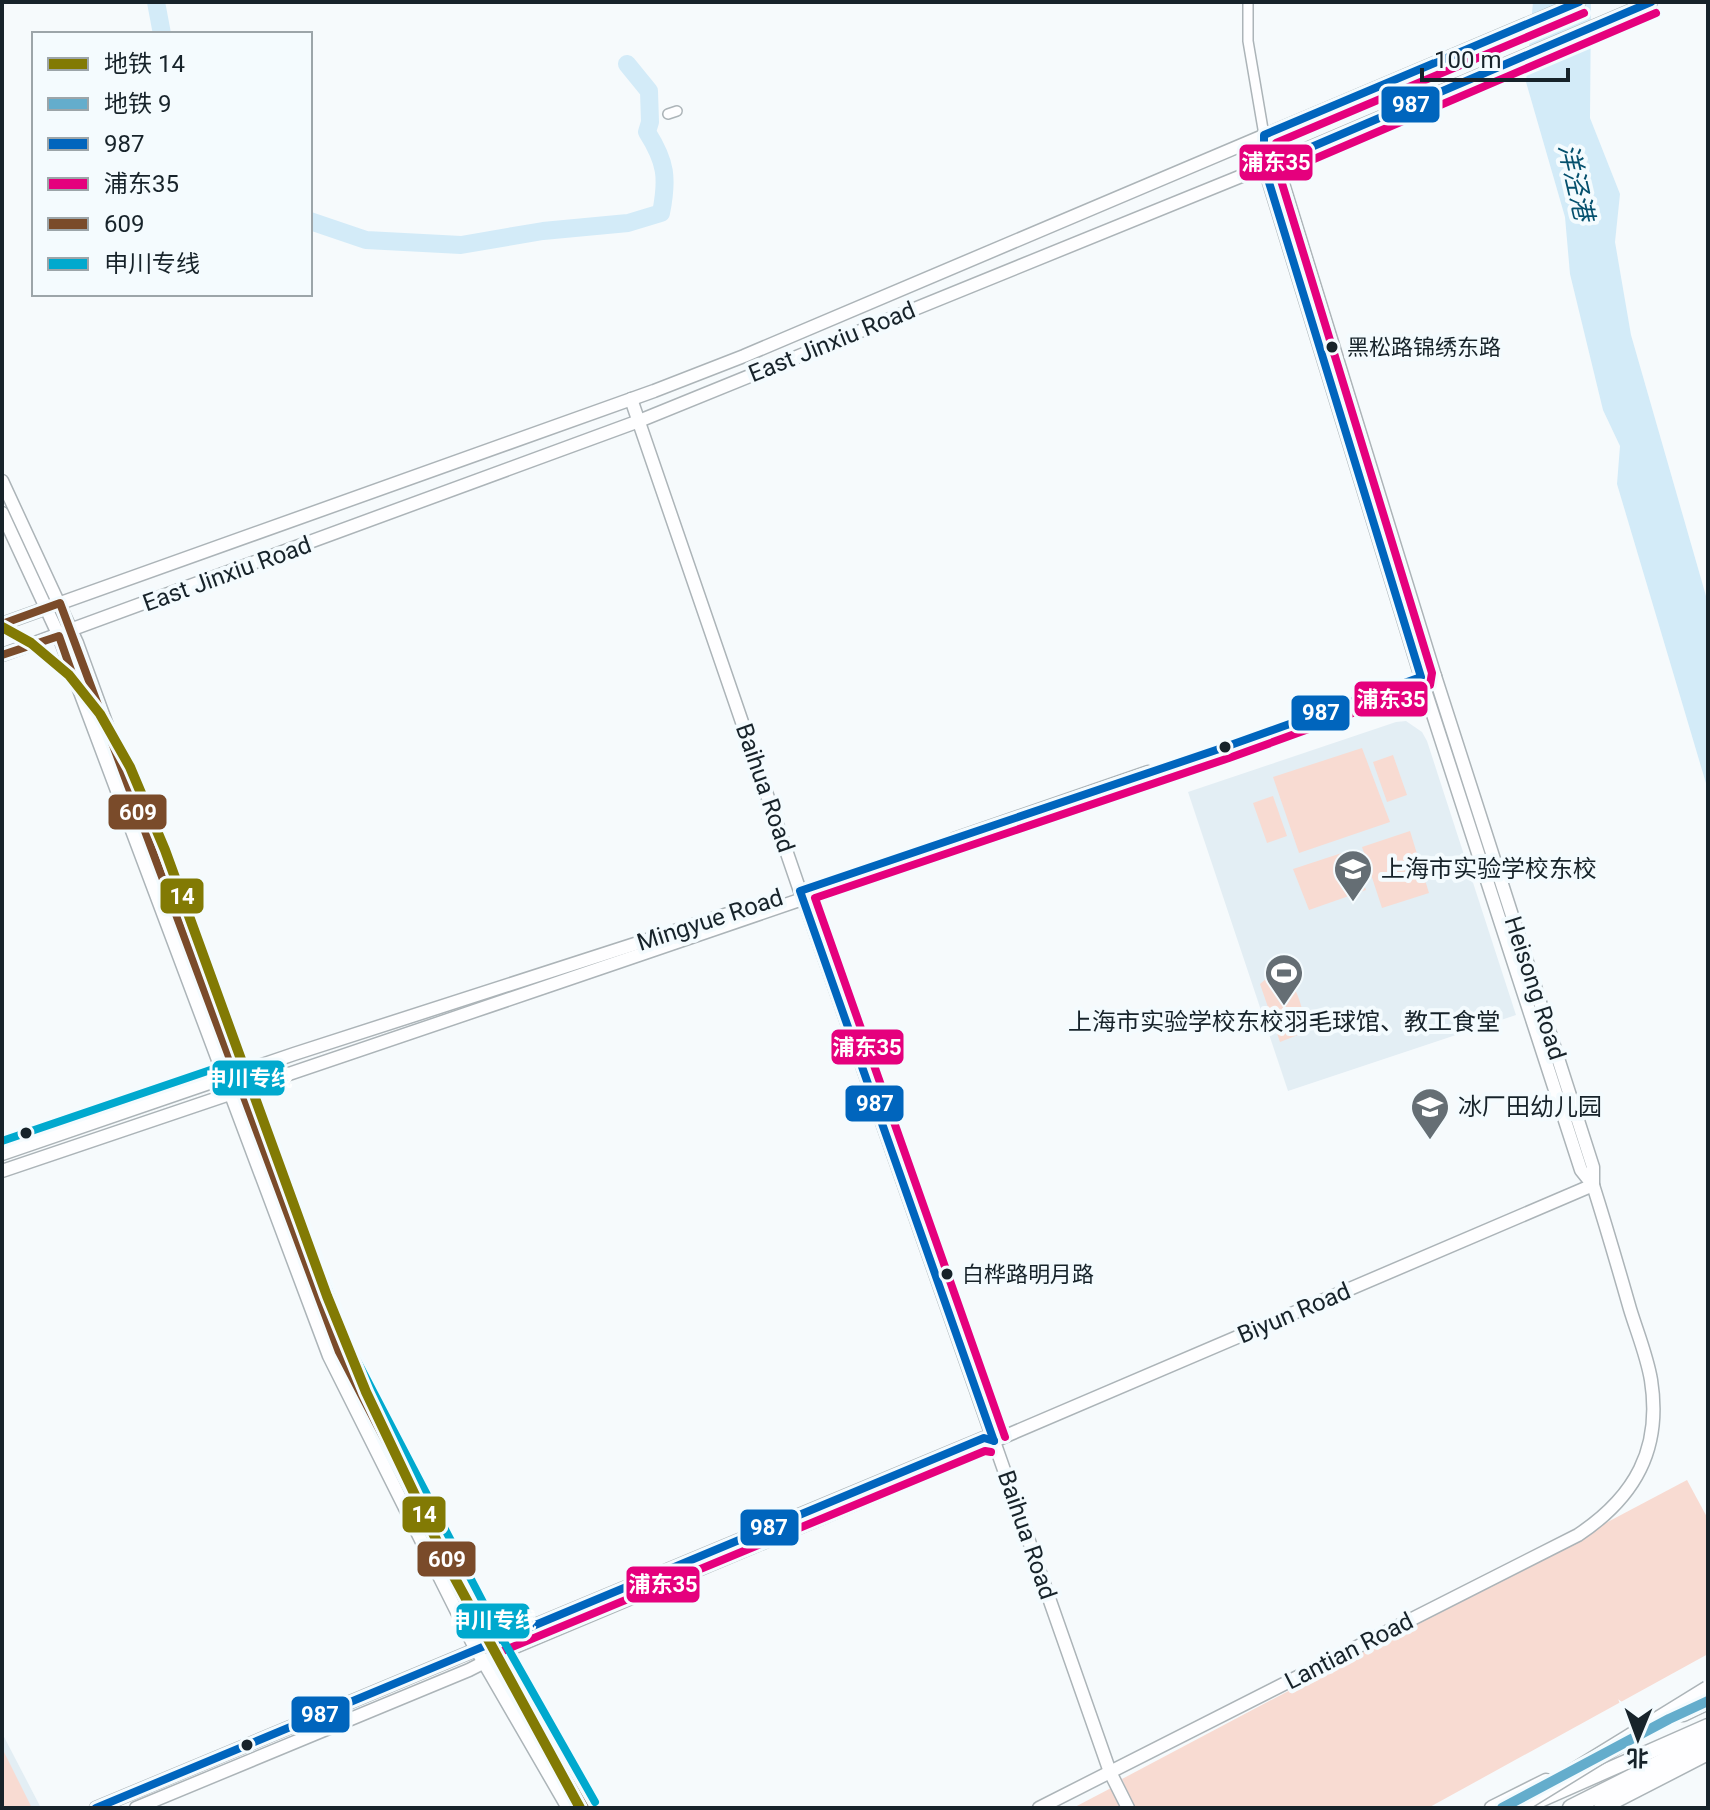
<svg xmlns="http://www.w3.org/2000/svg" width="1710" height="1810" viewBox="0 0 1710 1810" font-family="Roboto,'Noto Sans SC',sans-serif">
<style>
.built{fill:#e3eef4}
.green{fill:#f8dbd2}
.water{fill:#d3ebf8}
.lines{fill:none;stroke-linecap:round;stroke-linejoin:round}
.river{stroke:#d3ebf8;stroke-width:18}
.street-casing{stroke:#acb4b8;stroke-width:12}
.secondary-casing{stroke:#acb4b8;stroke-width:15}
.primary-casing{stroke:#acb4b8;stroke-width:17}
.highway-casing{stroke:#acb4b8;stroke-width:19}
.street{stroke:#fefeff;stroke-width:9}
.secondary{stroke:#fefeff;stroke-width:12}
.primary{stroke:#fefeff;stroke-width:14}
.highway{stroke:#fefeff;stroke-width:16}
.highway-bridge-casing{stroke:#acb4b8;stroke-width:19;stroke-linecap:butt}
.highway-bridge{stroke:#fefeff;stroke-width:16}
.bus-1-casing{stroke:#f4fbfe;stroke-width:14}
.bus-2-casing{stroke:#f4fbfe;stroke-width:14}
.bus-3-casing{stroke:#f4fbfe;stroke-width:14}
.bus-4-casing{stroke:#f4fbfe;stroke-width:14}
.bus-1{stroke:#0065bd;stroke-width:8}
.bus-2{stroke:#e5007d;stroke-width:8}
.bus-3{stroke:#7a4b2a;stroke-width:8}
.bus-4{stroke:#00a9ce;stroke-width:8}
.metro-1-casing{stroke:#f4fbfe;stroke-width:16}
.metro-2-casing{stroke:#f4fbfe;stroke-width:16}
.metro-1{stroke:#827a04;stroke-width:10}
.metro-2{stroke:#64adcc;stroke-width:10}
.bus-dot{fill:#17232a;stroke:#f4fbfe;stroke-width:3}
.labels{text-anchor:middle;stroke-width:8;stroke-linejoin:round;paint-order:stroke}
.bus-label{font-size:22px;fill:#17232a;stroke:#f4fbfe;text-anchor:start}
.street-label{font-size:24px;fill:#17232a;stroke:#f4fbfe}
.poi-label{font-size:24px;fill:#17232a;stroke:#f4fbfe;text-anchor:start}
.water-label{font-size:26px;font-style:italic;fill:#04506d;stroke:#f4fbfe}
.line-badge{stroke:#f4fbfe;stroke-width:3}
.badge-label{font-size:22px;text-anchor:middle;font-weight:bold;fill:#fff}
</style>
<rect width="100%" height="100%" fill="#f6fafc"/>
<!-- built -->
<g class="built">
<polygon points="1406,721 1422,732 1427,741 1516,1015 1288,1091 1188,792 1396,722"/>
<polygon points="2,1733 41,1808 2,1808"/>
</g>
<!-- green -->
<g class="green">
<polygon points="1362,748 1390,822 1299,853 1273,777"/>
<polygon points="1393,755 1407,795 1387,802 1373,762"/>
<polygon points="1273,796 1287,836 1267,843 1253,803"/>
<polygon points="1410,831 1429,893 1382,908 1362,847"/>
<polygon points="1351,850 1366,890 1309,910 1293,869"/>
<path d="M1274 972C1299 978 1301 1009 1308 1031L1280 1042 1260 984Z"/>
<polygon points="1687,1480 1708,1519 1708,1654 1428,1808 1135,1808 1122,1779"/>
<polygon points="2,1748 32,1808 2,1808"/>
<polygon points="1113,1787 1123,1808 1073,1808"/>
</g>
<!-- water -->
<polygon class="water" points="1533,2 1591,2 1590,118 1620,194 1615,242 1631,335 1708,603 1708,790 1617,484 1620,446 1603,410 1570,274 1565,217 1526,82"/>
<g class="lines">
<!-- river -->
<g class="river">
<polyline points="156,2 162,34"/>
<path d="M310 221 366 240 461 245 543 231 628 223 661 213C668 178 666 162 647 132L650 122 649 91 627 64"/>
</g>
<defs>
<g id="street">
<polyline points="1248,2 1248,41 1264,135"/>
<polyline points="668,114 677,111"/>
</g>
<g id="secondary">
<polyline points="1264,158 1264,166 1425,690 1581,1170 1593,1185"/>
<polyline points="631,399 800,891"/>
<polyline points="2,481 77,643 240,1090 339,1352 487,1637 585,1808"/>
<polyline points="2,513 59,636 329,1356 472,1642 568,1808"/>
<polyline points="2,624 654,391 744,356 1579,2"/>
<polyline points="2,655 639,421 1276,162 1651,2"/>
<polyline points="954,839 1148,772"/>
<polyline points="803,897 1110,1772 1128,1808"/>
<polyline points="2,1154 294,1054 731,913"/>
<path d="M2 1171C476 1011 951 850 1423 683L1435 676"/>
<polyline points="96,1808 984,1438 994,1441"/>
<polyline points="136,1808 469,1670 510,1649 988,1448 994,1441 1593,1185"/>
<path d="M1039 1808 1578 1535C1635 1497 1662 1449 1651 1380 1647 1356 1637 1332 1630 1309 1618 1267 1606 1226 1593 1185V1167L1435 676 1281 177 1264 135"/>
</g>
<g id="primary">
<polyline points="1533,1803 1708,1726"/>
<polyline points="1492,1808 1546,1781"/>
<polyline points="1601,1808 1708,1753"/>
</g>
<g id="highway">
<polyline points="1683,1713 1708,1701"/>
<polyline points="1571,1808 1708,1739"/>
</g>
</defs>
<!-- street casing -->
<use href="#street" class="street-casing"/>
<!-- secondary casing -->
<use href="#secondary" class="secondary-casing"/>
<!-- primary casing -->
<use href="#primary" class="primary-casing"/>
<!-- highway casing -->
<use href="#highway" class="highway-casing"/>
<!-- street -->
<use href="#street" class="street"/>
<!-- secondary -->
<use href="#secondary" class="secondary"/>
<!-- primary -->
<use href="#primary" class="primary"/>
<!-- highway -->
<use href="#highway" class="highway"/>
<defs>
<polyline id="highway-bridge" points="1515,1808 1708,1689"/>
</defs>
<!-- highway-bridge casing -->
<use href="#highway-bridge" class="highway-bridge-casing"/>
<!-- highway-bridge -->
<use href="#highway-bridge" class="highway-bridge"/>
<defs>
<g id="bus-1">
<polyline points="1281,160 1651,2"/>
<polyline points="994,1441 800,891 1225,747 1421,677 1264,166 1264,135 1579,2"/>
<polyline points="96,1808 984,1438 994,1441"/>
</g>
<g id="bus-2">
<polyline points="1286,171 1656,13"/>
<polyline points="1005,1437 815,898 1229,758 1430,685 1432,673 1276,164 1276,143 1584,13"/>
<polyline points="578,1802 493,1655 985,1451 991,1452"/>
</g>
<g id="bus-3">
<polyline points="2,624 60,603 339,1352 487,1637 585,1808"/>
<polyline points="2,655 59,636 72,673"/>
</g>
<polyline id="bus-4" points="2,1141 231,1063 244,1066 350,1347 498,1631 595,1802"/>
</defs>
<!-- bus-1 casing -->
<use href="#bus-1" class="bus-1-casing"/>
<!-- bus-2 casing -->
<use href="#bus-2" class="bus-2-casing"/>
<!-- bus-3 casing -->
<use href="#bus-3" class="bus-3-casing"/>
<!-- bus-4 casing -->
<use href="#bus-4" class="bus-4-casing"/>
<!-- bus-1 -->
<use href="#bus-1" class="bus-1"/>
<!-- bus-2 -->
<use href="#bus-2" class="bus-2"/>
<!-- bus-3 -->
<use href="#bus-3" class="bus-3"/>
<!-- bus-4 -->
<use href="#bus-4" class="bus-4"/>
<defs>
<polyline id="metro-1" points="2,627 31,643 69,675 100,714 130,767 165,850 327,1296 366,1392 452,1573 580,1808"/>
<polyline id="metro-2" points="1502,1808 1669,1719 1708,1701"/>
</defs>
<!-- metro-1 casing -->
<use href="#metro-1" class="metro-1-casing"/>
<!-- metro-2 casing -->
<use href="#metro-2" class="metro-2-casing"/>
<!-- metro-1 -->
<use href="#metro-1" class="metro-1"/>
<!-- metro-2 -->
<use href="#metro-2" class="metro-2"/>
</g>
<!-- icons -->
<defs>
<symbol id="school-pin" viewBox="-11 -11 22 30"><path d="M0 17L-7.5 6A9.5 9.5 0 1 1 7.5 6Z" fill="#656e74" stroke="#f4fbfe"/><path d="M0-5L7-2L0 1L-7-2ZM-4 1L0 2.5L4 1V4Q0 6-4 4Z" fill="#fff"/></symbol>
<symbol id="stadium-pin" viewBox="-11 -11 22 30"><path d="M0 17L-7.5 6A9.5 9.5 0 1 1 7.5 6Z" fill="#656e74" stroke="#f4fbfe"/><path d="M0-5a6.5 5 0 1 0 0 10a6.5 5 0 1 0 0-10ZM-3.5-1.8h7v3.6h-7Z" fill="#fff"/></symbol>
</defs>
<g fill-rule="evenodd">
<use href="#school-pin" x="1331" y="847" width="44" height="60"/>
<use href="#stadium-pin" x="1262" y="951" width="44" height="60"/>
<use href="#school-pin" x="1408" y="1085" width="44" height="60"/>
</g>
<!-- markers -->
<g class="bus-dot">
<circle cx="1332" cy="347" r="7"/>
<circle cx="1225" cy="747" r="7"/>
<circle cx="26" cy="1133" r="7"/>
<circle cx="947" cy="1274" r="7"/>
<circle cx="247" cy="1745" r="7"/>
</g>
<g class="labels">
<!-- bus labels -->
<g class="bus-label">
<text x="1347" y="355">黑松路锦绣东路</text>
<text x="962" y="1282">白桦路明月路</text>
</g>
<!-- street labels -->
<g class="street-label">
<text transform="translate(832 342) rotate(-22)" y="8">East Jinxiu Road</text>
<text transform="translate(227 574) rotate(-20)" y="8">East Jinxiu Road</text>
<text transform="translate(765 788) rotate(71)" y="8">Baihua Road</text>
<text transform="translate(710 920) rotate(-18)" y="8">Mingyue Road</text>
<text transform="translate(1535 988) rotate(72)" y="8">Heisong Road</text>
<text transform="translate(1294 1313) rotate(-23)" y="8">Biyun Road</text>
<text transform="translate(1027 1535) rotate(71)" y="8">Baihua Road</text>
<text transform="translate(1349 1651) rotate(-27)" y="8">Lantian Road</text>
</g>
<!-- poi labels -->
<g class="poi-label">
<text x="1381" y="877">上海市实验学校东校</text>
<text x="1284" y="1030" text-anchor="middle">上海市实验学校东校羽毛球馆、教工食堂</text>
<text x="1458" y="1115">冰厂田幼儿园</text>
</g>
<!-- water labels -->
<g class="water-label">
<text transform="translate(1576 182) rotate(77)" y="9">洋泾港</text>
</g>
</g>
<g class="line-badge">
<rect x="1380" y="85" width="61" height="39" rx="8" fill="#0065bd"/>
<rect x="1238" y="143" width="76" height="39" rx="8" fill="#e5007d"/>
<rect x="1353" y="680" width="76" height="38" rx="8" fill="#e5007d"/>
<rect x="1290" y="694" width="61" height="38" rx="8" fill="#0065bd"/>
<rect x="107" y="793" width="61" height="38" rx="8" fill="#7a4b2a"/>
<rect x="159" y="877" width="46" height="38" rx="8" fill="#827a04"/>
<rect x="830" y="1028" width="75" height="38" rx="8" fill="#e5007d"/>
<rect x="211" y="1059" width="75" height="38" rx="8" fill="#00a9ce"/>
<rect x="844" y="1084" width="61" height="39" rx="8" fill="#0065bd"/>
<rect x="401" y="1495" width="46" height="39" rx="8" fill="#827a04"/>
<rect x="739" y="1508" width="61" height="39" rx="8" fill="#0065bd"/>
<rect x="416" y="1540" width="61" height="38" rx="8" fill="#7a4b2a"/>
<rect x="625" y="1565" width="76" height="39" rx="8" fill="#e5007d"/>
<rect x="455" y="1602" width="76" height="38" rx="8" fill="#00a9ce"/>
<rect x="290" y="1695" width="61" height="39" rx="8" fill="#0065bd"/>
</g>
<g class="badge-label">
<text x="1411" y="112">987</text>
<text x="1276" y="170">浦东35</text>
<text x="1391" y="707">浦东35</text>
<text x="1321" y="720">987</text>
<text x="138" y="820">609</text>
<text x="182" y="904">14</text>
<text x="867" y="1055">浦东35</text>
<text x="249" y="1086">申川专线</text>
<text x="875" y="1111">987</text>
<text x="424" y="1522">14</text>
<text x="769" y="1535">987</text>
<text x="447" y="1567">609</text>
<text x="663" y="1592">浦东35</text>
<text x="493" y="1628">申川专线</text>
<text x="320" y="1722">987</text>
</g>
<!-- border -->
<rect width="1710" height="1810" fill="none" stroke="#17232a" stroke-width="8"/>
<!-- legend -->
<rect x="32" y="32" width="280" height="264" fill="#f4fbfe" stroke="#9ca5a9" stroke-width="2"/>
<rect x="48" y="58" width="40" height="12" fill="#827a04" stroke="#9ca5a9" stroke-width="2"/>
<text x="104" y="72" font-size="24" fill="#17232a">地铁 14</text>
<rect x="48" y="98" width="40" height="12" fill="#64adcc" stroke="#9ca5a9" stroke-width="2"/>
<text x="104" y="112" font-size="24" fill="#17232a">地铁 9</text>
<rect x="48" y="138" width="40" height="12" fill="#0065bd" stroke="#9ca5a9" stroke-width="2"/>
<text x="104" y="152" font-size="24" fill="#17232a">987</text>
<rect x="48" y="178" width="40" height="12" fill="#e5007d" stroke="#9ca5a9" stroke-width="2"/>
<text x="104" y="192" font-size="24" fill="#17232a">浦东35</text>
<rect x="48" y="218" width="40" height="12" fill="#7a4b2a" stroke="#9ca5a9" stroke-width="2"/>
<text x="104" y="232" font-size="24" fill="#17232a">609</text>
<rect x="48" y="258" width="40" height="12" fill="#00a9ce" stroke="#9ca5a9" stroke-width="2"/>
<text x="104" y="272" font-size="24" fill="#17232a">申川专线</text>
<!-- north arrow -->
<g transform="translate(1638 1738) rotate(181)" stroke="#f4fbfe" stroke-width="6" paint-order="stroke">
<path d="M0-6L14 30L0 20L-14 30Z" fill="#17232a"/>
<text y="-12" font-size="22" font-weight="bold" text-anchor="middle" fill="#17232a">北</text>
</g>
<!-- scale -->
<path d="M1422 68v12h146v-12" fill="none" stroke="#17232a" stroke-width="4"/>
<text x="1434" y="68" font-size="24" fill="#17232a" stroke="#f4fbfe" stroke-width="6" paint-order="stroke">100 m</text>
</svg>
